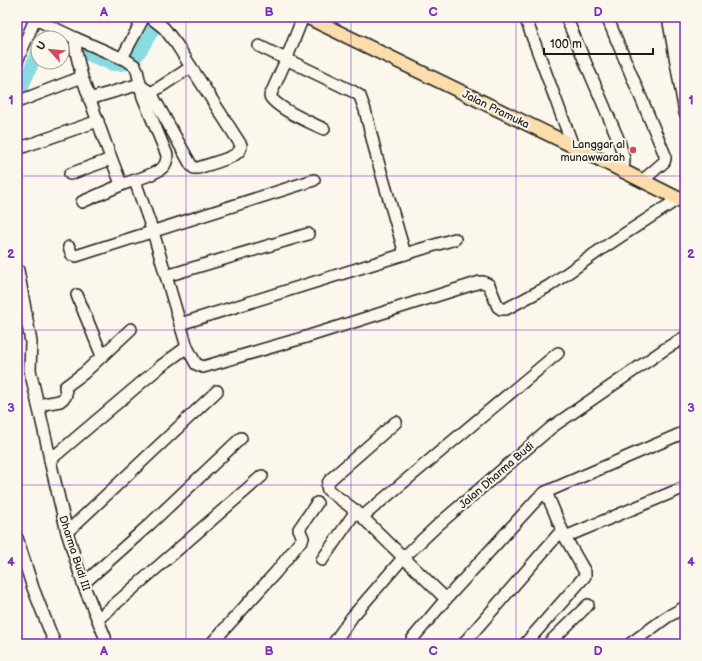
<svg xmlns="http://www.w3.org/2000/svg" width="702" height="661" viewBox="0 0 702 661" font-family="'Balsamiq Sans',sans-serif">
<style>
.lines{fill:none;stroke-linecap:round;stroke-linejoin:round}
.river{stroke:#89dbe2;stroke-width:13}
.minor-casing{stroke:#1c1c1c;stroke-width:14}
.major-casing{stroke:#1c1c1c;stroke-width:16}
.minor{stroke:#fbf7ec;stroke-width:11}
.major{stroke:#faddab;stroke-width:13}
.grid{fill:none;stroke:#7b2cbf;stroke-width:1;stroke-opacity:0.55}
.poi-dot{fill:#d1495b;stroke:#fbf7ec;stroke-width:1.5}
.labels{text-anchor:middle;stroke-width:4;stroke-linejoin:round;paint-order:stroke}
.street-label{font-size:11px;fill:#1c1c1c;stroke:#fbf7ec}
.poi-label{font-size:11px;fill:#1c1c1c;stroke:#fbf7ec;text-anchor:end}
.neatline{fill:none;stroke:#7b2cbf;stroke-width:1.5}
.grid-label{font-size:13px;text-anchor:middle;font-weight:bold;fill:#7b2cbf}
</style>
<rect width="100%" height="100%" fill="#fbf7ec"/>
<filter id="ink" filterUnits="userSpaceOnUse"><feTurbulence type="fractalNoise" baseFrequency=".025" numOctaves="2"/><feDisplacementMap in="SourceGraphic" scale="8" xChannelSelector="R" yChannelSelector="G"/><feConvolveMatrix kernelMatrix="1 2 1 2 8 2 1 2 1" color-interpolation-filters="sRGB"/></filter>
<g filter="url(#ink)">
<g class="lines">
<!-- river -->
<g class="river">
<path d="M62 44 111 64C136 68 139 52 150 35 153 28 158 23 163 17"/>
<polyline points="17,92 21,90 38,51"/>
</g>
<defs>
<g id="minor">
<polyline points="31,17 75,38"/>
<path d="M303 17 286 60 270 96C276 108 311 123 324 129"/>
<polyline points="525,17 573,146"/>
<polyline points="566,17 619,141 624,159 623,172"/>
<polyline points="607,17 665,155 665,159 664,162 642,181"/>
<polyline points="668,17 685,113"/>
<polyline points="678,17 685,59"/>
<path d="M75 38 128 61 135 66 137 70 143 97 167 155C167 160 166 164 163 167 156 175 130 181 121 185L118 176 105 142 82 77 76 52Z"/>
<polyline points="259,46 354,92 360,96 365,110 377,158 405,254"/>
<polyline points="122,58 144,17"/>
<polyline points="17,61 36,17"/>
<path d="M141 86 151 93 191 165 194 168H198C206 165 235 158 239 151 241 149 241 148 241 145L177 45 164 28 150 17"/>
<polyline points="146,96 151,93 191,67"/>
<polyline points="89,99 140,84"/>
<polyline points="17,102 82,77"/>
<polyline points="17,149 98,121"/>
<polyline points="70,174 111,159"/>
<polyline points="135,181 153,232 187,347 196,364 203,367 306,337 480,282 483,282 489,285 498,307 501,309 506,309 549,286 603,248 678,199"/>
<polyline points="82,202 121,185"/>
<polyline points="69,247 72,255 76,256 314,180"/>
<polyline points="18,270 31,342 30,370 38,405"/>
<polyline points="166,276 308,234"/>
<polyline points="77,295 102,356"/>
<polyline points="180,324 405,254 455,239"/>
<path d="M396 422 332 478C328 482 326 485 328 490L356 511 446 599 414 637 412 640 413 644"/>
<polyline points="50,460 161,366 187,347"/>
<polyline points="362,517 558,353"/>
<polyline points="67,532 217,391"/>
<polyline points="565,537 685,487"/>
<polyline points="17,538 33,588 55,644"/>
<polyline points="322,560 356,511"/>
<polyline points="83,584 150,524 241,438"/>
<polyline points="446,599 538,498 546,492 685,432"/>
<polyline points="98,619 262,476"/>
<polyline points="106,644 105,637 83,584 67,532 51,465 47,444 38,405 60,401 65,397 66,394 65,387 84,373 131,329"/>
<polyline points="211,644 276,572 303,538 299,529 317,503"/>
<polyline points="333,644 352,617 403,558 439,524 552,427 665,349 685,337"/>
<polyline points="463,644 562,530"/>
<polyline points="525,644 585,576 585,572 565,537 546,492"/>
<polyline points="548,644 588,605"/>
<polyline points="630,644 667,617 685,607"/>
</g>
<polyline id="major" points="307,17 573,146 685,202"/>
</defs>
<!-- minor casing -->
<use href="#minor" class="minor-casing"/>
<!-- major casing -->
<use href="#major" class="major-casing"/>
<!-- minor -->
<use href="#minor" class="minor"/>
<!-- major -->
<use href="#major" class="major"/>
</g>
</g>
<!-- grid -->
<path class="grid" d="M186 17V644M351 17V644M516 17V644M17 176H685M17 330H685M17 485H685"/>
<!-- markers -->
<circle class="poi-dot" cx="633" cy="150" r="4"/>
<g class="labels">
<!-- street labels -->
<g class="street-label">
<text transform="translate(496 109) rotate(26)" y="4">Jalan Pramuka</text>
<text transform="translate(496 475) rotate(-41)" y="4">Jalan Dharma Budi</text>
<text transform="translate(75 553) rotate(72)" y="4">Dharma Budi III</text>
</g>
<!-- poi labels -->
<g class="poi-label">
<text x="625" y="148">Langgar al<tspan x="625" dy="13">munawwarah</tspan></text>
</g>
</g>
<!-- margin -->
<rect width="702" height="661" fill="none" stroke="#fbf7ec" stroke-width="44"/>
<!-- north arrow -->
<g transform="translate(50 50) rotate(297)"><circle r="19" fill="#fbf7ec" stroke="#a29f99"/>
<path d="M0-3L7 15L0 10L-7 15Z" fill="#d1495b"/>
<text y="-6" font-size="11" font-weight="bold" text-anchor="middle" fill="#1c1c1c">U</text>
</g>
<!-- scale -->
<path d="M544 48v6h109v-6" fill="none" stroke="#1c1c1c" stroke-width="2"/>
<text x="550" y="48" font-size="12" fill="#1c1c1c" stroke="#fbf7ec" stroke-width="3" paint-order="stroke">100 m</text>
<rect x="22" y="22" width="658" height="617" class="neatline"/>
<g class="grid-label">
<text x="104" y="16">A</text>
<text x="269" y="16">B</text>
<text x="433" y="16">C</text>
<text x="598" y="16">D</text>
<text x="11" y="104">1</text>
<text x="691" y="104">1</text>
<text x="11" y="258">2</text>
<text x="691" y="258">2</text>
<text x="11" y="412">3</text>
<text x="691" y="412">3</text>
<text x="11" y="566">4</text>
<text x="691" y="566">4</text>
<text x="104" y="655">A</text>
<text x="269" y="655">B</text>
<text x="433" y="655">C</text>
<text x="598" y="655">D</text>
</g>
</svg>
